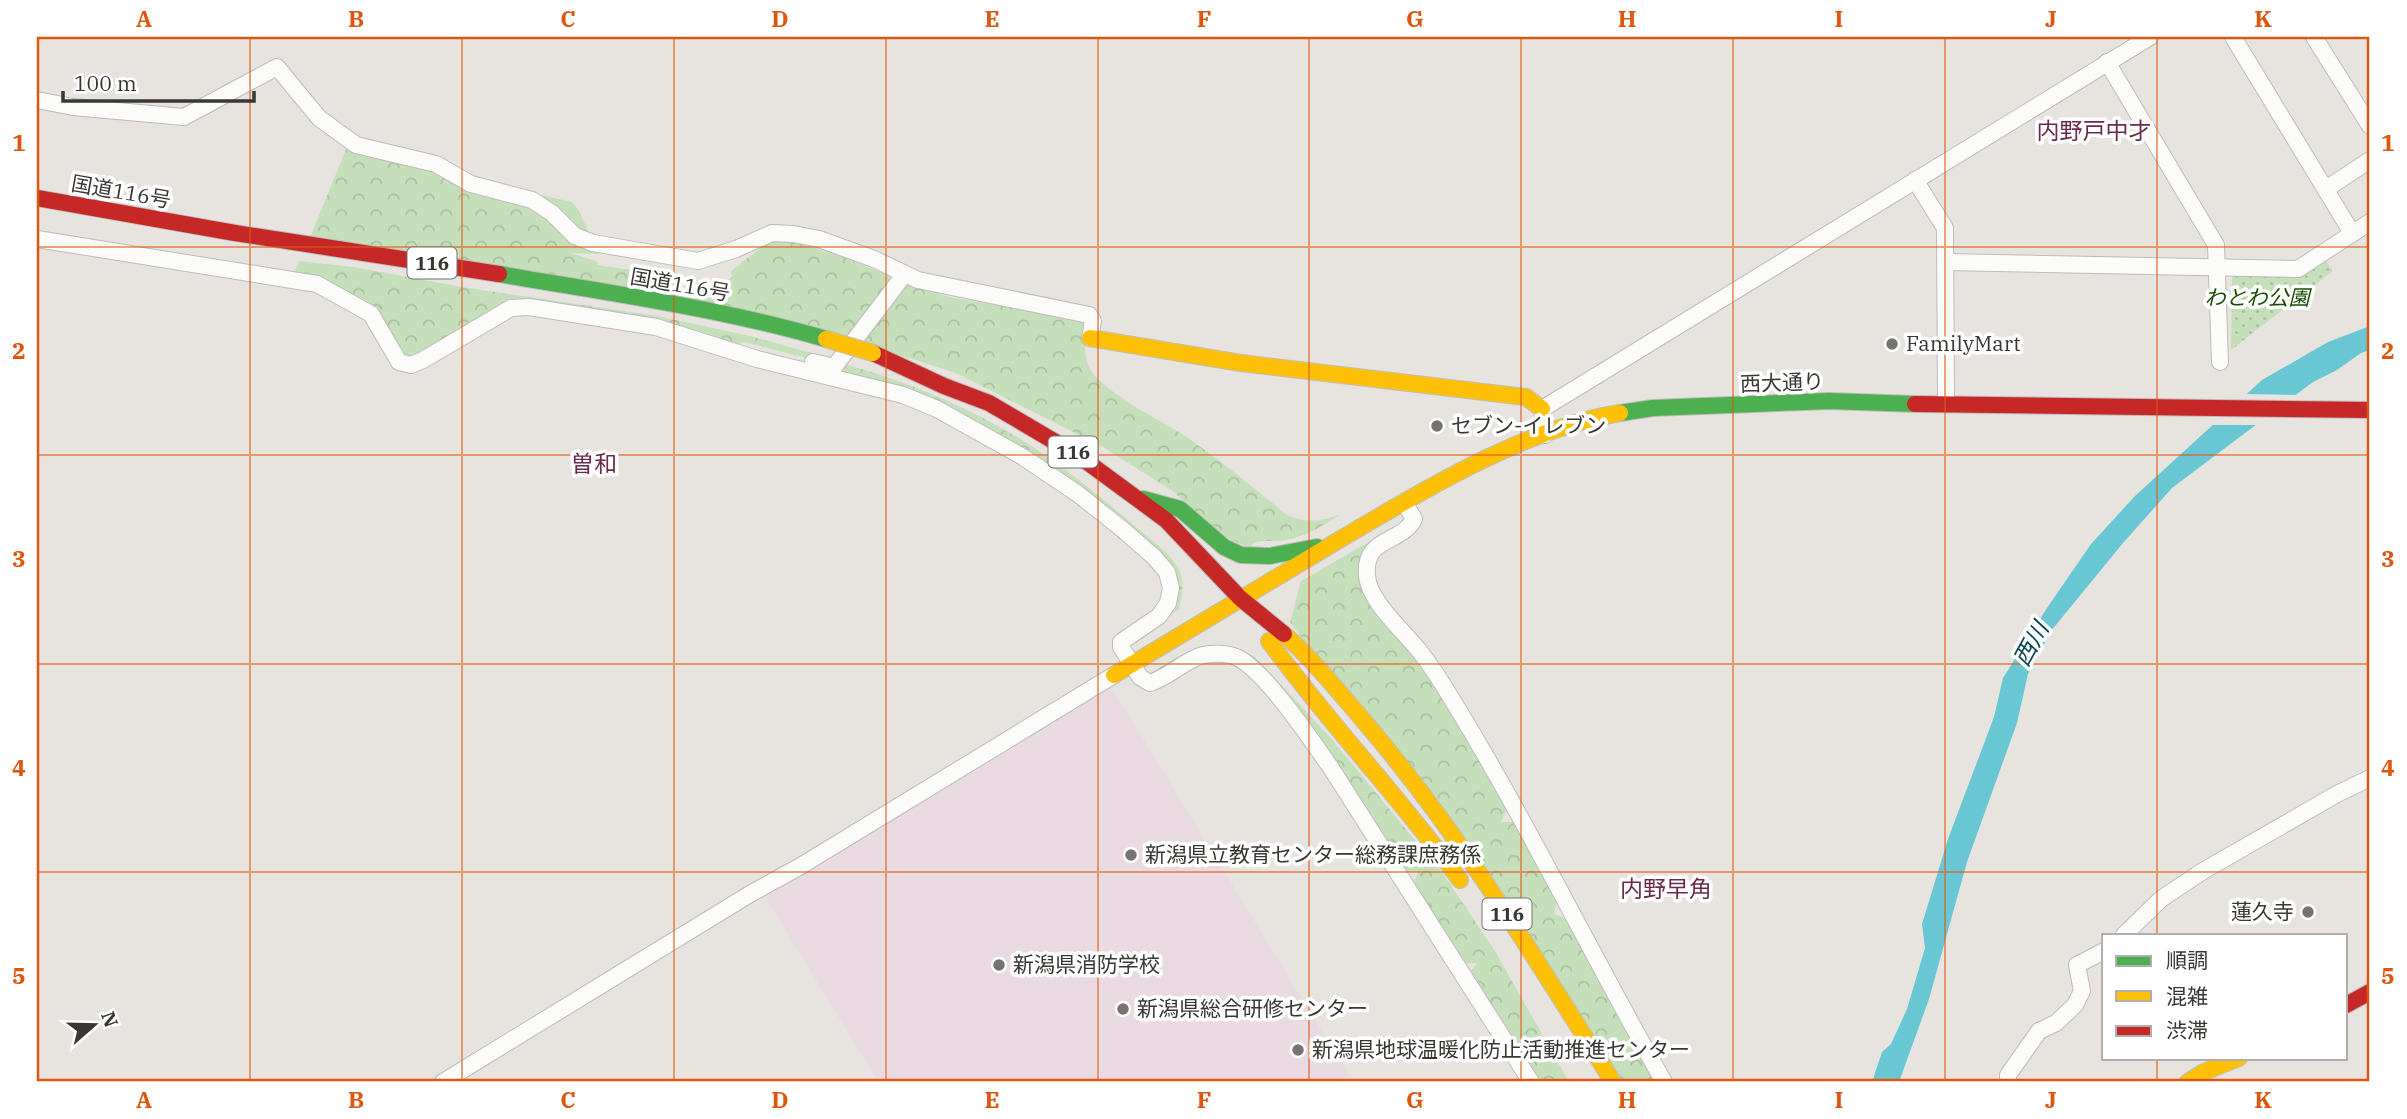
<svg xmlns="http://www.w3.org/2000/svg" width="2407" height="1119" viewBox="0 0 2407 1119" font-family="'IBM Plex Serif','Noto Sans JP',serif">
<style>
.commercial{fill:#e9dbe1}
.forest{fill:url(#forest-crowns)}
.park{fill:url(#park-dots)}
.water{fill:#69c6d3}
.pier{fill:#e7e4e0}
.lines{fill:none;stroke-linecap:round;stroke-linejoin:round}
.street-casing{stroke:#bebcb9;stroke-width:18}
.fast-casing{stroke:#bebcb9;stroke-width:18}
.slow-casing{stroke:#bebcb9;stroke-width:18}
.jam-casing{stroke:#bebcb9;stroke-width:18}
.street{stroke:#fbfbfa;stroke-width:16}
.fast{stroke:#4caf50;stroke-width:16}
.slow{stroke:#ffc107;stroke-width:16}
.jam{stroke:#c62828;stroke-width:16}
.slow-bridge-casing{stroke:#bebcb9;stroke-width:18;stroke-linecap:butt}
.slow-bridge{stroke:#ffc107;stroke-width:16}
.grid{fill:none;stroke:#df570e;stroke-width:2;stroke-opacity:0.55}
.poi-dot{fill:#767470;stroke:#fff;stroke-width:2.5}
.labels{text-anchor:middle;stroke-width:7;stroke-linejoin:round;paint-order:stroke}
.shield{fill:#fff;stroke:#747371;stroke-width:2}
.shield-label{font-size:19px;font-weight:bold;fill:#393734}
.street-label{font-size:21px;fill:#393734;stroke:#fff}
.park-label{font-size:21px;font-style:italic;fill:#184c01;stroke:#fff}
.poi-label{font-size:21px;fill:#393734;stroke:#fff;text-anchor:start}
.neighbourhood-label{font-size:23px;fill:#6a2a4b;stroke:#fff}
.water-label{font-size:23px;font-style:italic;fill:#08434b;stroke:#fff}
.neatline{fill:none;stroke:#df570e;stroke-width:2.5}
.grid-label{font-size:23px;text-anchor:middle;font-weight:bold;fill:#df570e}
</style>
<defs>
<pattern id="forest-crowns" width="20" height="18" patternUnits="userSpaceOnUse" patternTransform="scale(1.75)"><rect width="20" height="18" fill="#c5dfbb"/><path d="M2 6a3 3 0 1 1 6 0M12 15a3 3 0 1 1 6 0" fill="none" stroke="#aac0a1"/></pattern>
<pattern id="park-dots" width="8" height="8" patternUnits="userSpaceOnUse" patternTransform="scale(1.75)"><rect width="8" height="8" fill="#c5dfbb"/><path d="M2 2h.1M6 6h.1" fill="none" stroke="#aac0a1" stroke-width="1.8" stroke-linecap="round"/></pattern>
</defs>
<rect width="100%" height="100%" fill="#e7e4e0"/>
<!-- commercial -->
<polygon class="commercial" points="1111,686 1353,1082 878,1082 763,893"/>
<!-- forest -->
<g class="forest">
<polygon points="347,147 365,155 572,202 578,209 599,254 571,253 596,261 598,265 644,272 641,292 309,240"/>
<polygon points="782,238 846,258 890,276 889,280 846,337 696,301 700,279 728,280 732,277 731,271 772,239"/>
<polygon points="299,261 354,267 462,287 657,316 750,336 833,359 826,363 745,342 731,347 515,303 496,307 432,347 410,357 403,356 400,352 386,325 292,277"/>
<path d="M906 282 949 297 1082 318 1085 321C1087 339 1081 357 1092 372 1110 396 1159 419 1185 436 1220 460 1254 488 1287 515 1308 523 1321 522 1341 514 1324 525 1307 536 1286 540 1275 542 1264 540 1253 543L1250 548 1221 535 1174 492 1103 447 956 373 859 342Z"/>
<path d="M843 364C916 383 989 416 1051 459 1091 488 1129 521 1167 553 1185 574 1185 582 1179 609L1162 621 1174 576 982 428 835 375Z"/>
<polygon points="1381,535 1364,553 1399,637 1442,696 1507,809 1501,822 1516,822 1557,900 1554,914 1567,919 1608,998 1657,1082 1622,1082 1290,622 1301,581"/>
<polygon points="1221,645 1254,656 1329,736 1444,875 1495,951 1569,1082 1538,1082 1468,975 1477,963 1461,964 1413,886 1418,872 1404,872 1340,768 1231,650 1162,674 1148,675 1176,657"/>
</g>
<!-- park -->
<polygon class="park" points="2325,260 2333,271 2231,350 2232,273"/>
<!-- water -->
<polygon class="water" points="2370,326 2370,350 2361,353 2337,370 2313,382 2172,488 2123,543 2051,631 2028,674 2017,723 1967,862 1929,999 1899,1082 1872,1082 1882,1052 1891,1044 1907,1009 1925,948 1922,924 1948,839 1994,717 2003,678 2047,608 2091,544 2135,496 2262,380 2328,342"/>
<!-- pier -->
<polygon class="pier" points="2241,394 2301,395 2260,425 2206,425"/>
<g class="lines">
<defs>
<g id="street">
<polyline points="2233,37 2352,233"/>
<polyline points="2314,37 2370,126"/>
<polyline points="2107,62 2216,245 2220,362"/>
<polyline points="37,100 73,107 184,117 277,67 319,118 356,145 436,164 471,184 532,200 552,213 575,236 593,243 698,261 736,249 772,233 793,234 819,239 874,259 918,280 1089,315 1093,321 1090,338"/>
<polyline points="1915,180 1945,228 1946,403"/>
<polyline points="2326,189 2370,160"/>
<path d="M37 239 317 284 371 314 399 362 411 365 423 360 511 308 529 307 656 327 757 359 903 395 937 409 1023 457 1078 494 1122 529 1154 557 1167 572 1171 588 1168 603 1159 616 1121 642V647L1140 677 1150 683C1169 677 1185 660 1203 655 1213 653 1227 653 1236 657 1264 669 1312 741 1331 768L1531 1082"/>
<polyline points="1946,262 2298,269 2370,222"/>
<polyline points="813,362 834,367 904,275"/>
<polyline points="1545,435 1542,409 2150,37"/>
<path d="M1404 502 1414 519C1402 544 1363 536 1367 576 1369 602 1405 632 1421 653 1433 668 1443 685 1453 701 1529 825 1592 956 1664 1082"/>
<polyline points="2124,935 2161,899 2203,871 2337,794 2370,778"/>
<polyline points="443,1082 750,894 799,867 1114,675"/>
<polyline points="2008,1082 2008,1075 2039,1031 2056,1023 2075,1005 2082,991 2077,965 2104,951"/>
</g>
<g id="fast">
<path d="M499 274C608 293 719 308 826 339"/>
<polyline points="1620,413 1653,408 1829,401 1915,404"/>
<polyline points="1143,499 1180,509 1224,547 1241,555 1270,556 1317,547"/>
</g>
<g id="slow">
<polyline points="1090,338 1241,363 1526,397 1542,409"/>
<path d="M1284 634C1313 660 1338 691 1363 720 1459 832 1535 958 1613 1082"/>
<path d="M1269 641C1329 724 1400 797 1460 880"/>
<path d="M1114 675C1187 631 1261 587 1334 543 1417 494 1524 428 1620 413"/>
<polyline points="2188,1082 2204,1072 2239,1058"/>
</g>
<g id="jam">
<polyline points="37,198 235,233 499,274"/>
<polyline points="873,353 944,386 989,403 1079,456 1166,520 1240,598 1284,634"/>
<polyline points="1915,404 2370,410"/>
<polyline points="2346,1005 2370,992"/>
</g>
</defs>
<!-- street casing -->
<use href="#street" class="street-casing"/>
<!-- fast casing -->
<use href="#fast" class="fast-casing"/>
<!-- slow casing -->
<use href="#slow" class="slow-casing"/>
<!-- jam casing -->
<use href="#jam" class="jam-casing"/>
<!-- street -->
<use href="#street" class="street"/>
<!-- fast -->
<use href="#fast" class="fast"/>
<!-- slow -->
<use href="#slow" class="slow"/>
<!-- jam -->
<use href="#jam" class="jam"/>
<defs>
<polyline id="slow-bridge" points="826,339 873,353"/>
</defs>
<!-- slow-bridge casing -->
<use href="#slow-bridge" class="slow-bridge-casing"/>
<!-- slow-bridge -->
<use href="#slow-bridge" class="slow-bridge"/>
</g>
<!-- grid -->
<path class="grid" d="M250 37V1082M462 37V1082M674 37V1082M886 37V1082M1098 37V1082M1309 37V1082M1521 37V1082M1733 37V1082M1945 37V1082M2157 37V935M37 247H2370M37 455H2370M37 664H2370M37 872H2370M2157 1058V1082"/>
<!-- markers -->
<g class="poi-dot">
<circle cx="1892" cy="344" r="7"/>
<circle cx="1437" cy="426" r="7"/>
<circle cx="1131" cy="855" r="7"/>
<circle cx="2308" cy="912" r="7"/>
<circle cx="999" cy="965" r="7"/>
<circle cx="1123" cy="1009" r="7"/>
<circle cx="1298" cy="1050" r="7"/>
</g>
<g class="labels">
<!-- shield labels -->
<g class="shield">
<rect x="407.5" y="247.5" width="49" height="31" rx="5"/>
<rect x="1048.5" y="436.5" width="49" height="31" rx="5"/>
<rect x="1482.5" y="898.5" width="49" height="31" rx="5"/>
</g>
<g class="shield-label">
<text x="432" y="270">116</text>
<text x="1073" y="459">116</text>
<text x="1507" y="921">116</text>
</g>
<!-- street labels -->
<g class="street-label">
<text transform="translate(121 192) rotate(10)" y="7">国道116号</text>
<text transform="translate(680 285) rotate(10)" y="7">国道116号</text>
<text transform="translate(1782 383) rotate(-2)" y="7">西大通り</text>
</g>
<!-- park labels -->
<g class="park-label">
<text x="2257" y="305">わとわ公園</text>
</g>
<!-- poi labels -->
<g class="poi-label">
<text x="1906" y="351">FamilyMart</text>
<text x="1451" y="433">セブン-イレブン</text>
<text x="1145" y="862">新潟県立教育センター総務課庶務係</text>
<text x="2294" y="919" text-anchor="end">蓮久寺</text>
<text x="1013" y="972">新潟県消防学校</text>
<text x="1137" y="1016">新潟県総合研修センター</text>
<text x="1312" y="1057">新潟県地球温暖化防止活動推進センター</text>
</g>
<!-- neighbourhood labels -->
<g class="neighbourhood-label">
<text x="2094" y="139">内野戸中才</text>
<text x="594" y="472">曽和</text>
<text x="1666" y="897">内野早角</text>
</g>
<!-- water labels -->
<g class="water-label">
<text transform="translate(2031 644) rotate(-61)" y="8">西川</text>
</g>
</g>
<!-- border -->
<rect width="2407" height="1119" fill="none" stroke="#ffffff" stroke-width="77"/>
<!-- legend -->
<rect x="2102" y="934" width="245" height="126" fill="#ffffff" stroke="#b0afae" stroke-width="2"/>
<rect x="2116" y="956" width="35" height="10" fill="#4caf50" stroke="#b0afae" stroke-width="2"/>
<text x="2166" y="968" font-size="21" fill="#393734">順調</text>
<rect x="2116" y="991" width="35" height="10" fill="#ffc107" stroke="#b0afae" stroke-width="2"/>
<text x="2166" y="1004" font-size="21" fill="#393734">混雑</text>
<rect x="2116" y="1026" width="35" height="10" fill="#c62828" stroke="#b0afae" stroke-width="2"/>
<text x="2166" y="1038" font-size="21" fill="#393734">渋滞</text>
<!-- north arrow -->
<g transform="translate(94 1025) rotate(70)" stroke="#ffffff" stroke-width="5" paint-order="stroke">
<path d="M0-5L12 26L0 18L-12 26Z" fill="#393734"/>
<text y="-10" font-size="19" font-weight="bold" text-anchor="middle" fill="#393734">N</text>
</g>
<!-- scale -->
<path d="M63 91v10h191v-10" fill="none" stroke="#393734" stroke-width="3.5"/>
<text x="74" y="91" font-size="21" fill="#393734" stroke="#ffffff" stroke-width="5" paint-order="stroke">100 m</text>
<rect x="38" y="38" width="2330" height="1042" class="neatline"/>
<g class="grid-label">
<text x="144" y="27">A</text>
<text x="356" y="27">B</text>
<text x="568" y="27">C</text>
<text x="780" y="27">D</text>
<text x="992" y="27">E</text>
<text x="1204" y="27">F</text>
<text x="1415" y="27">G</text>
<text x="1627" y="27">H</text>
<text x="1839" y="27">I</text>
<text x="2051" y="27">J</text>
<text x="2263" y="27">K</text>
<text x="19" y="151">1</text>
<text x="2388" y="151">1</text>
<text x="19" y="359">2</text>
<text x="2388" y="359">2</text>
<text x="19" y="567">3</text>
<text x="2388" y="567">3</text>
<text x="19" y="776">4</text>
<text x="2388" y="776">4</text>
<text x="19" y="984">5</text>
<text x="2388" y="984">5</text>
<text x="144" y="1108">A</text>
<text x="356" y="1108">B</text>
<text x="568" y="1108">C</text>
<text x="780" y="1108">D</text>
<text x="992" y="1108">E</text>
<text x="1204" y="1108">F</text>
<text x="1415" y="1108">G</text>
<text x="1627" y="1108">H</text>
<text x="1839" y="1108">I</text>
<text x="2051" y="1108">J</text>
<text x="2263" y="1108">K</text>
</g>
</svg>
